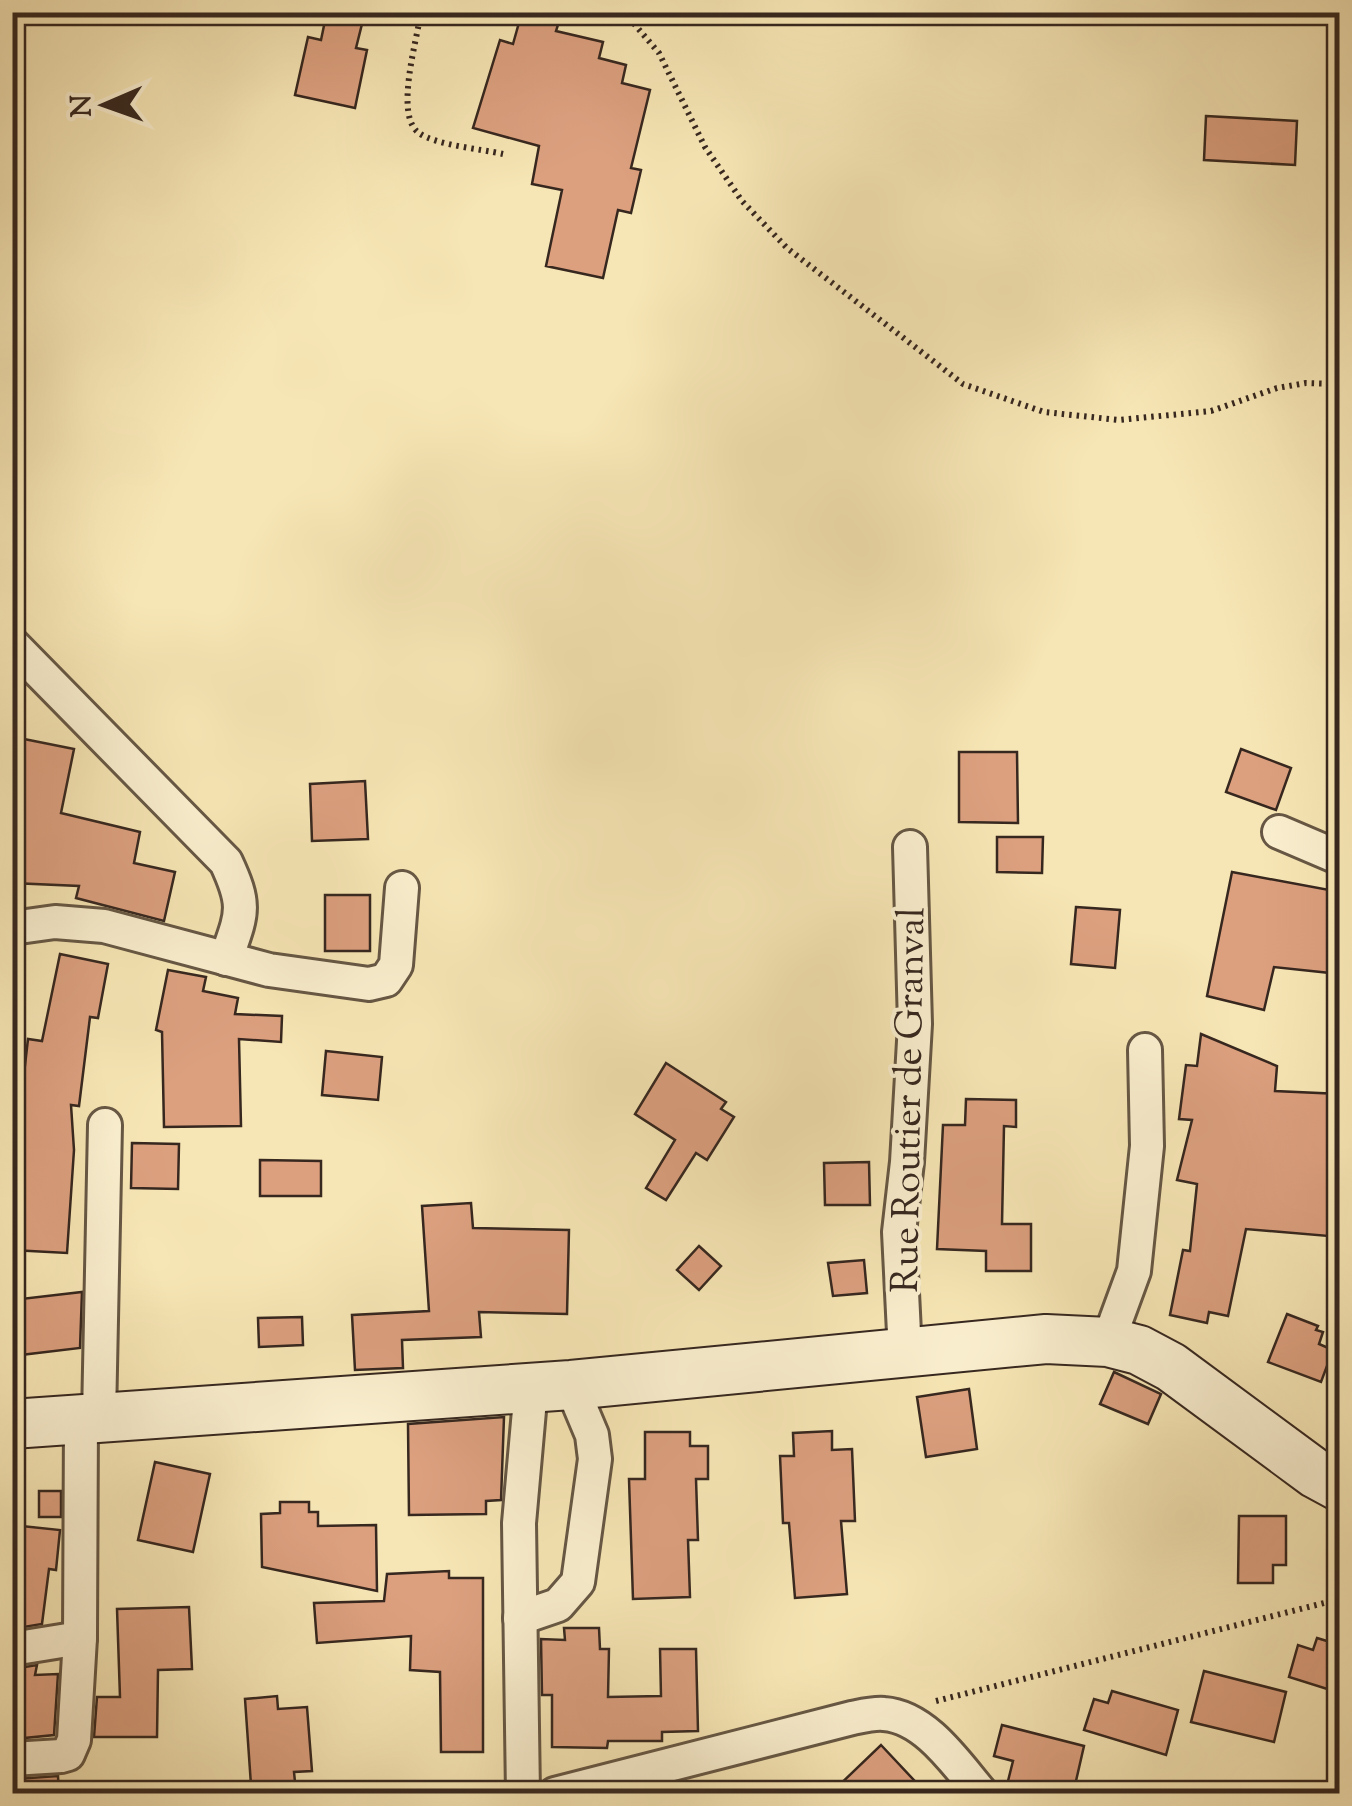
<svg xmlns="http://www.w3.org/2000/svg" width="1352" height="1806" viewBox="0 0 1352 1806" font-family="'Sorts Mill Goudy',serif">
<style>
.building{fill:#dca07f;stroke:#36271f;stroke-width:2.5}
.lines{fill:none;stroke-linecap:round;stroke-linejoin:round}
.street-casing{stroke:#665744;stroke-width:38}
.secondary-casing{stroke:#36271f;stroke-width:52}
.path{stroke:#36271f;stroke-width:6;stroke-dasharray:2.5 5;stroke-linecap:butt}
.street{stroke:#faefcf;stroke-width:32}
.secondary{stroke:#faefcf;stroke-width:48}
.labels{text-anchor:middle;stroke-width:8;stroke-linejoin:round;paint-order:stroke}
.street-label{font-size:38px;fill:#36271f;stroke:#faefcf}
</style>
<rect width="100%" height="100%" fill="#f7e6b5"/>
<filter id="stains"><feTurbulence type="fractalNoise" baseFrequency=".002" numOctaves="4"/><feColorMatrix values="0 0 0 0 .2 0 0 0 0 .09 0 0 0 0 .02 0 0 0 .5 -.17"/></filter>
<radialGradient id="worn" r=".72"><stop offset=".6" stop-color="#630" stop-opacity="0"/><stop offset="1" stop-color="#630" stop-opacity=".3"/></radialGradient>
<!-- building -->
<g class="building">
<polygon points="365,12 356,48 367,50 355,108 295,95 308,37 321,40 326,16"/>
<polygon points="522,12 562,12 556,31 603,42 599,58 626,65 622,83 650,90 631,168 641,170 631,213 618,210 603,278 546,266 562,190 532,184 539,146 473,128 500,40 513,44"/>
<polygon points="1206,116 1297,121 1295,165 1204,160"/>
<polygon points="24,739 74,749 61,813 140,832 134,863 175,872 164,921 76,898 79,886 12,883 12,802"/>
<polygon points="1241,749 1291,768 1276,810 1226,792"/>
<polygon points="959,752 1017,752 1018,823 959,822"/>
<polygon points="365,781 368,839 312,841 310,784"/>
<polygon points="997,837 1043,837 1042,873 997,872"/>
<polygon points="1232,872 1340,892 1340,974 1274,967 1264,1010 1207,996"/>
<rect x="325" y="895" width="45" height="56"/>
<polygon points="1076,907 1120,910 1115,968 1071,964"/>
<polygon points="60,954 108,964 98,1018 90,1017 79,1106 71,1105 74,1150 67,1253 12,1250 16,1160 12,1160 12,1135 17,1135 28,1039 42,1041"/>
<polygon points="168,970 206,977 203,991 238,998 235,1014 282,1016 281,1042 239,1039 241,1126 164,1127 162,1032 156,1030"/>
<polygon points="1201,1034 1277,1066 1275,1091 1340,1094 1340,1237 1246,1229 1228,1316 1209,1312 1207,1323 1170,1315 1183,1250 1190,1251 1197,1184 1177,1180 1192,1120 1179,1119 1186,1065 1197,1066"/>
<polygon points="326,1051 382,1057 378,1100 322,1095"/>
<polygon points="666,1063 726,1102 721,1109 734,1117 707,1160 696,1153 666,1200 646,1188 675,1140 635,1114"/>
<polygon points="966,1099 1016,1100 1016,1127 1004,1126 1002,1224 1031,1224 1031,1271 986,1271 986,1251 937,1249 943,1125 965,1125"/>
<polygon points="132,1143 179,1144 178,1189 131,1188"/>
<polygon points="260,1160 321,1161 321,1196 260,1196"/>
<polygon points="869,1162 870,1205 825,1205 824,1163"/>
<polygon points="471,1203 473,1228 569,1230 567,1314 479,1312 481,1337 402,1340 403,1368 355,1370 352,1315 429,1311 422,1206"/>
<polygon points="699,1246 721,1266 699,1290 677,1270"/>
<polygon points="864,1260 867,1293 833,1296 828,1263"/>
<polygon points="82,1292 80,1348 12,1356 12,1300"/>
<polygon points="1287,1314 1318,1326 1316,1330 1323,1332 1319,1344 1333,1350 1321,1382 1268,1362"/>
<polygon points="302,1317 303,1345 259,1347 258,1318"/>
<polygon points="1114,1372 1161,1394 1148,1424 1100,1404"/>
<polygon points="969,1389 977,1449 926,1457 917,1397"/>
<polygon points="504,1417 501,1500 486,1501 486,1514 409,1515 408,1424"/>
<polygon points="832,1431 832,1450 852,1449 855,1521 841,1521 847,1594 795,1598 789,1523 783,1523 780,1456 794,1456 793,1433"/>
<polygon points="645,1432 690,1432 690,1446 708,1446 708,1479 696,1479 698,1540 688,1540 690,1597 633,1599 629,1479 645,1479"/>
<polygon points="155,1462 210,1474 193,1552 138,1540"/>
<rect x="39" y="1491" width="22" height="26"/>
<polygon points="280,1502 309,1502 309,1512 318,1512 318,1526 376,1525 377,1591 262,1567 261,1514 280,1513"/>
<polygon points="1239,1516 1286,1516 1286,1565 1273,1565 1273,1583 1238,1583"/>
<polygon points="12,1525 60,1530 56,1570 49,1569 42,1624 12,1629"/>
<polygon points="449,1571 449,1578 483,1578 483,1752 441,1752 440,1672 410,1670 411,1636 317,1643 314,1603 384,1601 387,1574"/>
<polygon points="189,1607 192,1669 158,1670 157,1737 94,1737 97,1697 120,1697 117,1609"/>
<polygon points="564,1628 599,1628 600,1649 609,1649 608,1697 661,1696 660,1649 696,1649 698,1731 662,1732 662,1741 608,1741 607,1748 552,1747 552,1695 542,1695 541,1639 565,1640"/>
<polygon points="1317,1638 1340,1645 1340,1693 1289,1677 1298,1645 1313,1650"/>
<polygon points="37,1665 35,1675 58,1674 54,1735 14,1739 12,1669"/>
<polygon points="1204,1671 1286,1692 1274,1742 1191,1722"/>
<polygon points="1112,1691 1178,1710 1166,1755 1084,1730 1094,1699 1108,1703"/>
<polygon points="277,1696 278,1709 307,1707 312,1771 294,1772 295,1782 251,1785 245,1699"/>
<polygon points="1002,1725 1084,1746 1073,1794 1058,1794 1008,1781 1013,1761 994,1756"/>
<polygon points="881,1745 927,1794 830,1794"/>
<polygon points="58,1776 59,1794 16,1794 16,1779"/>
</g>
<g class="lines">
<defs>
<g id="street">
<path d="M12 644 226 862C247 907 242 913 226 959"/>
<polyline points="1279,832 1340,858"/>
<polyline points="12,928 55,922 104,926 269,970 369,984 386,980 396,965 402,888"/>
<polyline points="1108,1342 1134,1271 1147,1146 1145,1050"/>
<polyline points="905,1353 899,1232 907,1162 915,1024 910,847"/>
<polyline points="99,1417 105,1125"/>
<polyline points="520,1618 558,1605 578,1582 595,1459 592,1435 571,1385"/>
<polyline points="12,1649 80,1638"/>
<polyline points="12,1759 61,1756 68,1754 74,1740 80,1638 81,1418"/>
<polyline points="523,1794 519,1523 531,1388"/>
<path d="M555 1794 852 1718C862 1716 874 1713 884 1714 926 1717 957 1765 982 1794"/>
</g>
<polyline id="secondary" points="12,1424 571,1385 1046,1339 1108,1342 1139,1350 1171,1367 1316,1474 1340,1487"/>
</defs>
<!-- street casing -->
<use href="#street" class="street-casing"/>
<!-- secondary casing -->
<use href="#secondary" class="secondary-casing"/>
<!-- path -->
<g class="path">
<path d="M421 12C417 40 394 116 419 133 435 145 481 149 503 154"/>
<polyline points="624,12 659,53 705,147 742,201 787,248 963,384 1044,412 1119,420 1211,411 1277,388 1306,383 1340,384"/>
<polyline points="936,1701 1340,1599"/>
</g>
<!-- street -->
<use href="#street" class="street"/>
<!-- secondary -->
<use href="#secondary" class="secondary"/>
</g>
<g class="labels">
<!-- street labels -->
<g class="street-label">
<text transform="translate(907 1100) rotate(-89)" y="13">Rue Routier de Granval</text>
</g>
</g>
<!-- margin -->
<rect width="1352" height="1806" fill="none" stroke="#f7e6b5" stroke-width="50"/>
<rect x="15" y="15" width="1322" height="1776" fill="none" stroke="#36271f" stroke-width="5"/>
<rect x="25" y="25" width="1302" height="1756" fill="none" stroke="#36271f" stroke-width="2.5"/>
<!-- north arrow -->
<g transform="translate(105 105) rotate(268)" stroke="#faefcf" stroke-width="8" paint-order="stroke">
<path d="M0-8L18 38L0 25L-18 38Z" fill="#36271f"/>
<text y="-15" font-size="28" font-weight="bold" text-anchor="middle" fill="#36271f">N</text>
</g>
<rect width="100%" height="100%" filter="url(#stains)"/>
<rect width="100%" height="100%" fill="url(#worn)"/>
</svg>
